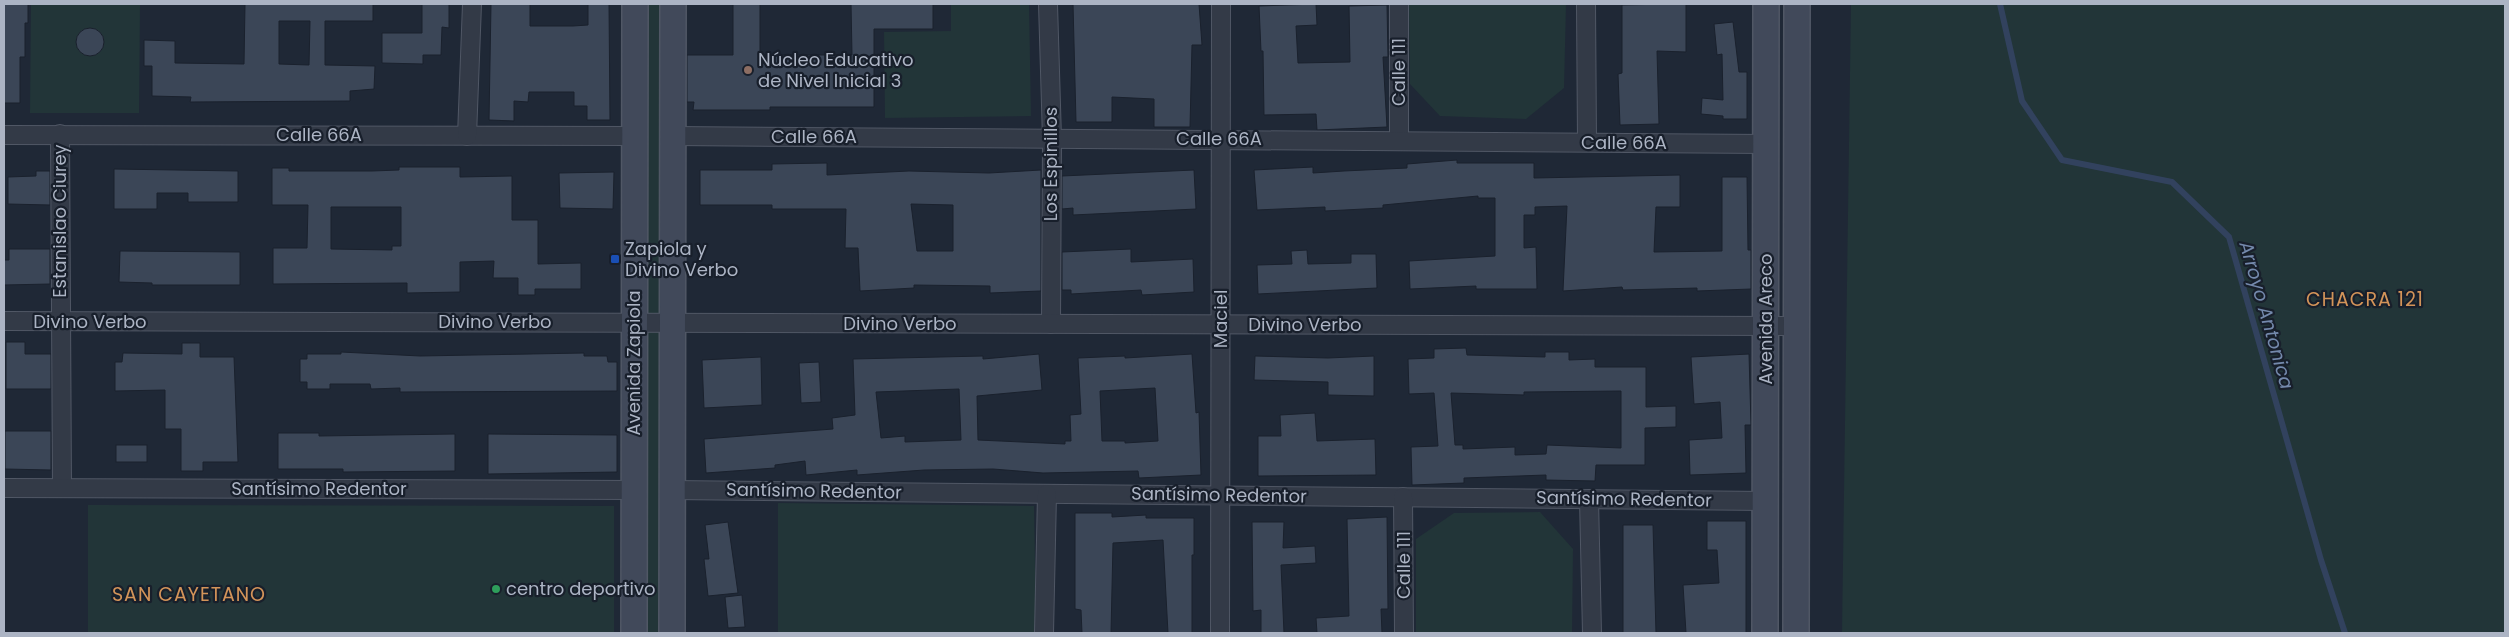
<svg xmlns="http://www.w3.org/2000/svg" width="2509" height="637" viewBox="0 0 2509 637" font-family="Poppins,sans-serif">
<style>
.green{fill:#223538}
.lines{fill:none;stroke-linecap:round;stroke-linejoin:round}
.stream{stroke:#32425e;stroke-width:6}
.building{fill:#3b4657;stroke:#1a212d;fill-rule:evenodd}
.minor-casing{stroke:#505765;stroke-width:20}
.secondary-casing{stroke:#505765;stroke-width:28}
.minor{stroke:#333a47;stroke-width:18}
.secondary{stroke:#41495a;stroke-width:25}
.education-dot{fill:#8d6e63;stroke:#181f2b;stroke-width:2}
.transit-dot{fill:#1a4fb4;stroke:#181f2b;stroke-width:2}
.leisure-dot{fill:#2e9e5b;stroke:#181f2b;stroke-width:2}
.labels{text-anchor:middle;stroke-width:4.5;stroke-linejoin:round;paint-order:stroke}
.poi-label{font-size:18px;fill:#acb4c4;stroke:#181f2b;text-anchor:start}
.street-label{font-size:18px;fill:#acb4c4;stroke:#181f2b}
.neighbourhood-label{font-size:19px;letter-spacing:1px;fill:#d39459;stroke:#181f2b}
.water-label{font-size:19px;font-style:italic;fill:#7489ac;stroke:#181f2b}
</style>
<rect width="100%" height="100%" fill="#1f2836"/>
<!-- green -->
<g class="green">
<polygon points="31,4 140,4 139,113 30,113"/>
<polygon points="646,4 665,4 662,633 645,633"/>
<polygon points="951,4 1029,4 1031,116 885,118 884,32 951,31"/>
<polygon points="1409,4 1566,4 1564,88 1526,119 1440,116 1410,84"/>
<polygon points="1851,4 2505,4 2505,633 1842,633"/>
<polygon points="778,503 1034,506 1036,633 778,633"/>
<polygon points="88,505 614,506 614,633 88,633"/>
<polygon points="1540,512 1573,549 1572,633 1416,633 1416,539 1454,513"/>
</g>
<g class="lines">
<!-- stream -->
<polyline class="stream" points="2000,4 2022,101 2062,160 2172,182 2229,237 2321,560 2345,633"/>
</g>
<!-- building -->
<g class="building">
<polygon points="4,4 28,4 28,23 25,23 25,57 20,57 20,103 4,103"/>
<path d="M245 4H373V21H325V65L375 66 374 89 350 91V101L190 102 191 97 152 96V66H144V40L175 41V63L244 64ZM279 21H310L309 65 279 64Z"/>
<polygon points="422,4 449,4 449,28 442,27 441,55 423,55 423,64 382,63 382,33 422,33"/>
<polygon points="491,4 530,4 530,26 573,26 588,25 588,4 609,4 610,120 587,120 587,106 574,106 574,92 529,92 528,102 514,101 514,121 489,120"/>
<polygon points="733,4 760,4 760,55 852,55 851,4 933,4 933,29 874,29 874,107 770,107 770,110 693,110 694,102 687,102 687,55 733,55"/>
<polygon points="1073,4 1199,4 1202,45 1192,45 1190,127 1154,127 1154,99 1112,97 1112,122 1076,122"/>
<polygon points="1316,4 1317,25 1296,26 1298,63 1350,62 1349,6 1387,5 1388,57 1383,57 1387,127 1317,130 1316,114 1264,115 1263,51 1261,51 1259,6"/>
<polygon points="1669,4 1686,4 1686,52 1657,51 1659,124 1620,125 1618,74 1622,73 1622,5"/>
<polygon points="1733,22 1739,72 1747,72 1747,119 1723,119 1723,116 1701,114 1702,98 1723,100 1722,54 1717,55 1714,24"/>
<circle cx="90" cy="42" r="14"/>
<polygon points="1457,160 1457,163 1534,163 1534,178 1680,175 1680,207 1656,207 1654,252 1722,251 1722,177 1747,177 1748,250 1751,250 1751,289 1697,291 1697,288 1623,290 1622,287 1563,291 1567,206 1535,207 1535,215 1524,215 1524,248 1536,247 1537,289 1476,289 1476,286 1410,289 1409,261 1495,256 1495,198 1478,198 1478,196 1383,205 1383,208 1325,211 1325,207 1257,210 1254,170 1313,167 1313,173 1344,171 1407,168 1407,164"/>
<path d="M827 163V175L909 171 989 173 1041 170V291L990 293V286L914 285V288L860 291 858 248H845L846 209H772V205H700V170H772V164ZM911 204 953 205V251H917Z"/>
<path d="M399 167H460V177L512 176V220H538V264L581 263V289H535V295H518V278H493L494 261 460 262V292L407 293V283L273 284V248H307L308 205H272V168H289V171H372L399 170ZM331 207H401V246H392V250L331 249Z"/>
<polygon points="114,169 238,171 238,202 188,202 188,193 157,193 157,209 114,209"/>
<polygon points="1194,170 1196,209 1073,215 1073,208 1062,209 1062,176"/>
<polygon points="36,171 50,171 50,205 8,204 8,177 36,176"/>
<polygon points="614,172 613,209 560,208 559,173"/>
<polygon points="9,249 50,249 50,284 4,285 4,260 9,260"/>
<polygon points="1131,249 1131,262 1193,259 1194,292 1142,295 1141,290 1071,294 1071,290 1062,290 1062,252"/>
<polygon points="1307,250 1308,264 1351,263 1351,254 1376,254 1377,288 1258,294 1257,265 1292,264 1291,251"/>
<polygon points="120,251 240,252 240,285 152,285 152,283 119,282"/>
<polygon points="6,342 25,342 25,354 51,354 51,389 6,389"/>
<polygon points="182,343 200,343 200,357 234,357 238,462 203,462 203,471 181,471 181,429 165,429 165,390 115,391 115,362 122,362 123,353 182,354"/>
<path d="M1466 348 1467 355 1545 357V352H1569V360L1595 359V367H1646V407L1676 406V427L1645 428V465H1596L1595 481 1546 480V475L1464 478V483L1412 485 1411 447 1438 446 1434 393 1409 394 1408 359 1434 358V349ZM1621 391V448L1547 445 1546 454 1515 455V447L1463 449V445H1455L1451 393 1524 395V392Z"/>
<polygon points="341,352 420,356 584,353 584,356 607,356 608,362 617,362 617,391 400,392 400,388 371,389 370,384 330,384 330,389 307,389 307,382 300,382 300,359 307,359 307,354 341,354"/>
<path d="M1039 354 1042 390 977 396 978 440 1065 444V441H1071L1070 415 1081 414 1078 358 1125 356V358L1192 354 1196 413 1199 412 1201 475 1139 478 1138 471 1043 473 993 469 924 470 857 475V470L806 475 805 461 775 465V468L706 473 704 439 833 429 832 418 855 415 853 359 983 356V359ZM1155 388 1158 441 1125 443V441H1102L1100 391ZM959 389 961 440 905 442V436L881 438 876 392Z"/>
<polygon points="1749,354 1751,425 1745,425 1746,473 1690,475 1689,440 1722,438 1720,402 1694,404 1691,357"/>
<polygon points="1255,356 1328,358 1374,356 1374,396 1328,395 1328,382 1254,380"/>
<polygon points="761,357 762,405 704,408 702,360"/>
<polygon points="819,362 821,402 801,403 799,363"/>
<polygon points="1315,413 1317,441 1375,439 1376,475 1258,476 1258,436 1281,436 1280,415"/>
<polygon points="5,431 51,431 51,470 5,469"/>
<polygon points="278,433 319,433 319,436 455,434 455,471 343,472 343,469 278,469"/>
<polygon points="488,434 617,435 617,472 488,474"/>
<rect x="116" y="445" width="31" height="17"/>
<polygon points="1075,513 1112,513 1112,517 1146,515 1146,518 1194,518 1194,555 1192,555 1192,633 1168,633 1163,540 1113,543 1111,633 1082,633 1081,610 1075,609"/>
<polygon points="1387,517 1388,609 1381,609 1382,633 1317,633 1316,618 1349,616 1347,519"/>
<polygon points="1707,521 1746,521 1746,633 1686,633 1683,585 1719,583 1717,550 1707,550"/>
<polygon points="728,522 738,593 708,596 704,559 709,559 705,525"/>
<polygon points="1252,522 1284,522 1283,548 1315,546 1316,563 1281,565 1284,633 1261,633 1261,610 1253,611"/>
<polygon points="1623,525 1653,525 1656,633 1623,633"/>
<polygon points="742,595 745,627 728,628 725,597"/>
</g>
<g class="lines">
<defs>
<g id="minor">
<polyline points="1048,4 1052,139 1051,324"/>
<polyline points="1399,4 1399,141"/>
<polyline points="1586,4 1587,142"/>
<polyline points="60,134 62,488"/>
<polyline points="4,135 635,136"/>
<polyline points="467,136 472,4"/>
<polyline points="673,136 1766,144"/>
<polyline points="4,321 1797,326"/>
<polyline points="4,488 634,490"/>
<polyline points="672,490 1765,501"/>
<polyline points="1403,497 1404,633"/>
<polyline points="1589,499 1592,633"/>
<polyline points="1044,633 1047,494"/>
<polyline points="1220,633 1221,4"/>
</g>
<g id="secondary">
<polyline points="634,633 635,4"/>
<polyline points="672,633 673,4"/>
<polyline points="1765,633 1766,4"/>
<polyline points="1796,633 1797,4"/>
</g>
</defs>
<!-- minor casing -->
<use href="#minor" class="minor-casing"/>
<!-- secondary casing -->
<use href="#secondary" class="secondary-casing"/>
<!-- minor -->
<use href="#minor" class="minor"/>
<!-- secondary -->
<use href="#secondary" class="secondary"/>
</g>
<!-- markers -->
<circle class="education-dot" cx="748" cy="70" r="5"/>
<rect class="transit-dot" x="610" y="254" width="10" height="10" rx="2.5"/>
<circle class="leisure-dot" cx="496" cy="589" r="5"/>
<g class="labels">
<!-- poi labels -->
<g class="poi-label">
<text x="758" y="66">Núcleo Educativo<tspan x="758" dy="21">de Nivel Inicial 3</tspan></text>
<text x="625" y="255">Zapiola y<tspan x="625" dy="21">Divino Verbo</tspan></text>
<text x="506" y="595">centro deportivo</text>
</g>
<!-- street labels -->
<g class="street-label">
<text transform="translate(1399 72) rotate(-90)" y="6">Calle 111</text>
<text x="319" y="141">Calle 66A</text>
<text x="814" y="143">Calle 66A</text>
<text x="1219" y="145">Calle 66A</text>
<text x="1624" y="149">Calle 66A</text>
<text transform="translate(1051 164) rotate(-90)" y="6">Los Espinillos</text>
<text transform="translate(60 221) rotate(-90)" y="6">Estanislao Ciurey</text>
<text transform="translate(1221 319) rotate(-90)" y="6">Maciel</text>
<text transform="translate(1766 319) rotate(-90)" y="6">Avenida Areco</text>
<text x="90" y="328">Divino Verbo</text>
<text x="495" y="328">Divino Verbo</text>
<text x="900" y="330">Divino Verbo</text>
<text x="1305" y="331">Divino Verbo</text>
<text transform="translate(634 363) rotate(-90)" y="6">Avenida Zapiola</text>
<text x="319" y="495">Santísimo Redentor</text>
<text transform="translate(814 491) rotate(1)" y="6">Santísimo Redentor</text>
<text transform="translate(1219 495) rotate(1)" y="6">Santísimo Redentor</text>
<text transform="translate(1624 499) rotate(1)" y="6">Santísimo Redentor</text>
<text transform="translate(1404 565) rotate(-90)" y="6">Calle 111</text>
</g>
<!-- neighbourhood labels -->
<g class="neighbourhood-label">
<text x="2365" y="306">CHACRA 121</text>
<text x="189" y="601">SAN CAYETANO</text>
</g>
<!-- water labels -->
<g class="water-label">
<text transform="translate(2267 315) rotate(74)" y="7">Arroyo Antonica</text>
</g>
</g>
<!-- border -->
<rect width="2509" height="637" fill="none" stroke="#acb4c4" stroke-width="10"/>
</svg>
